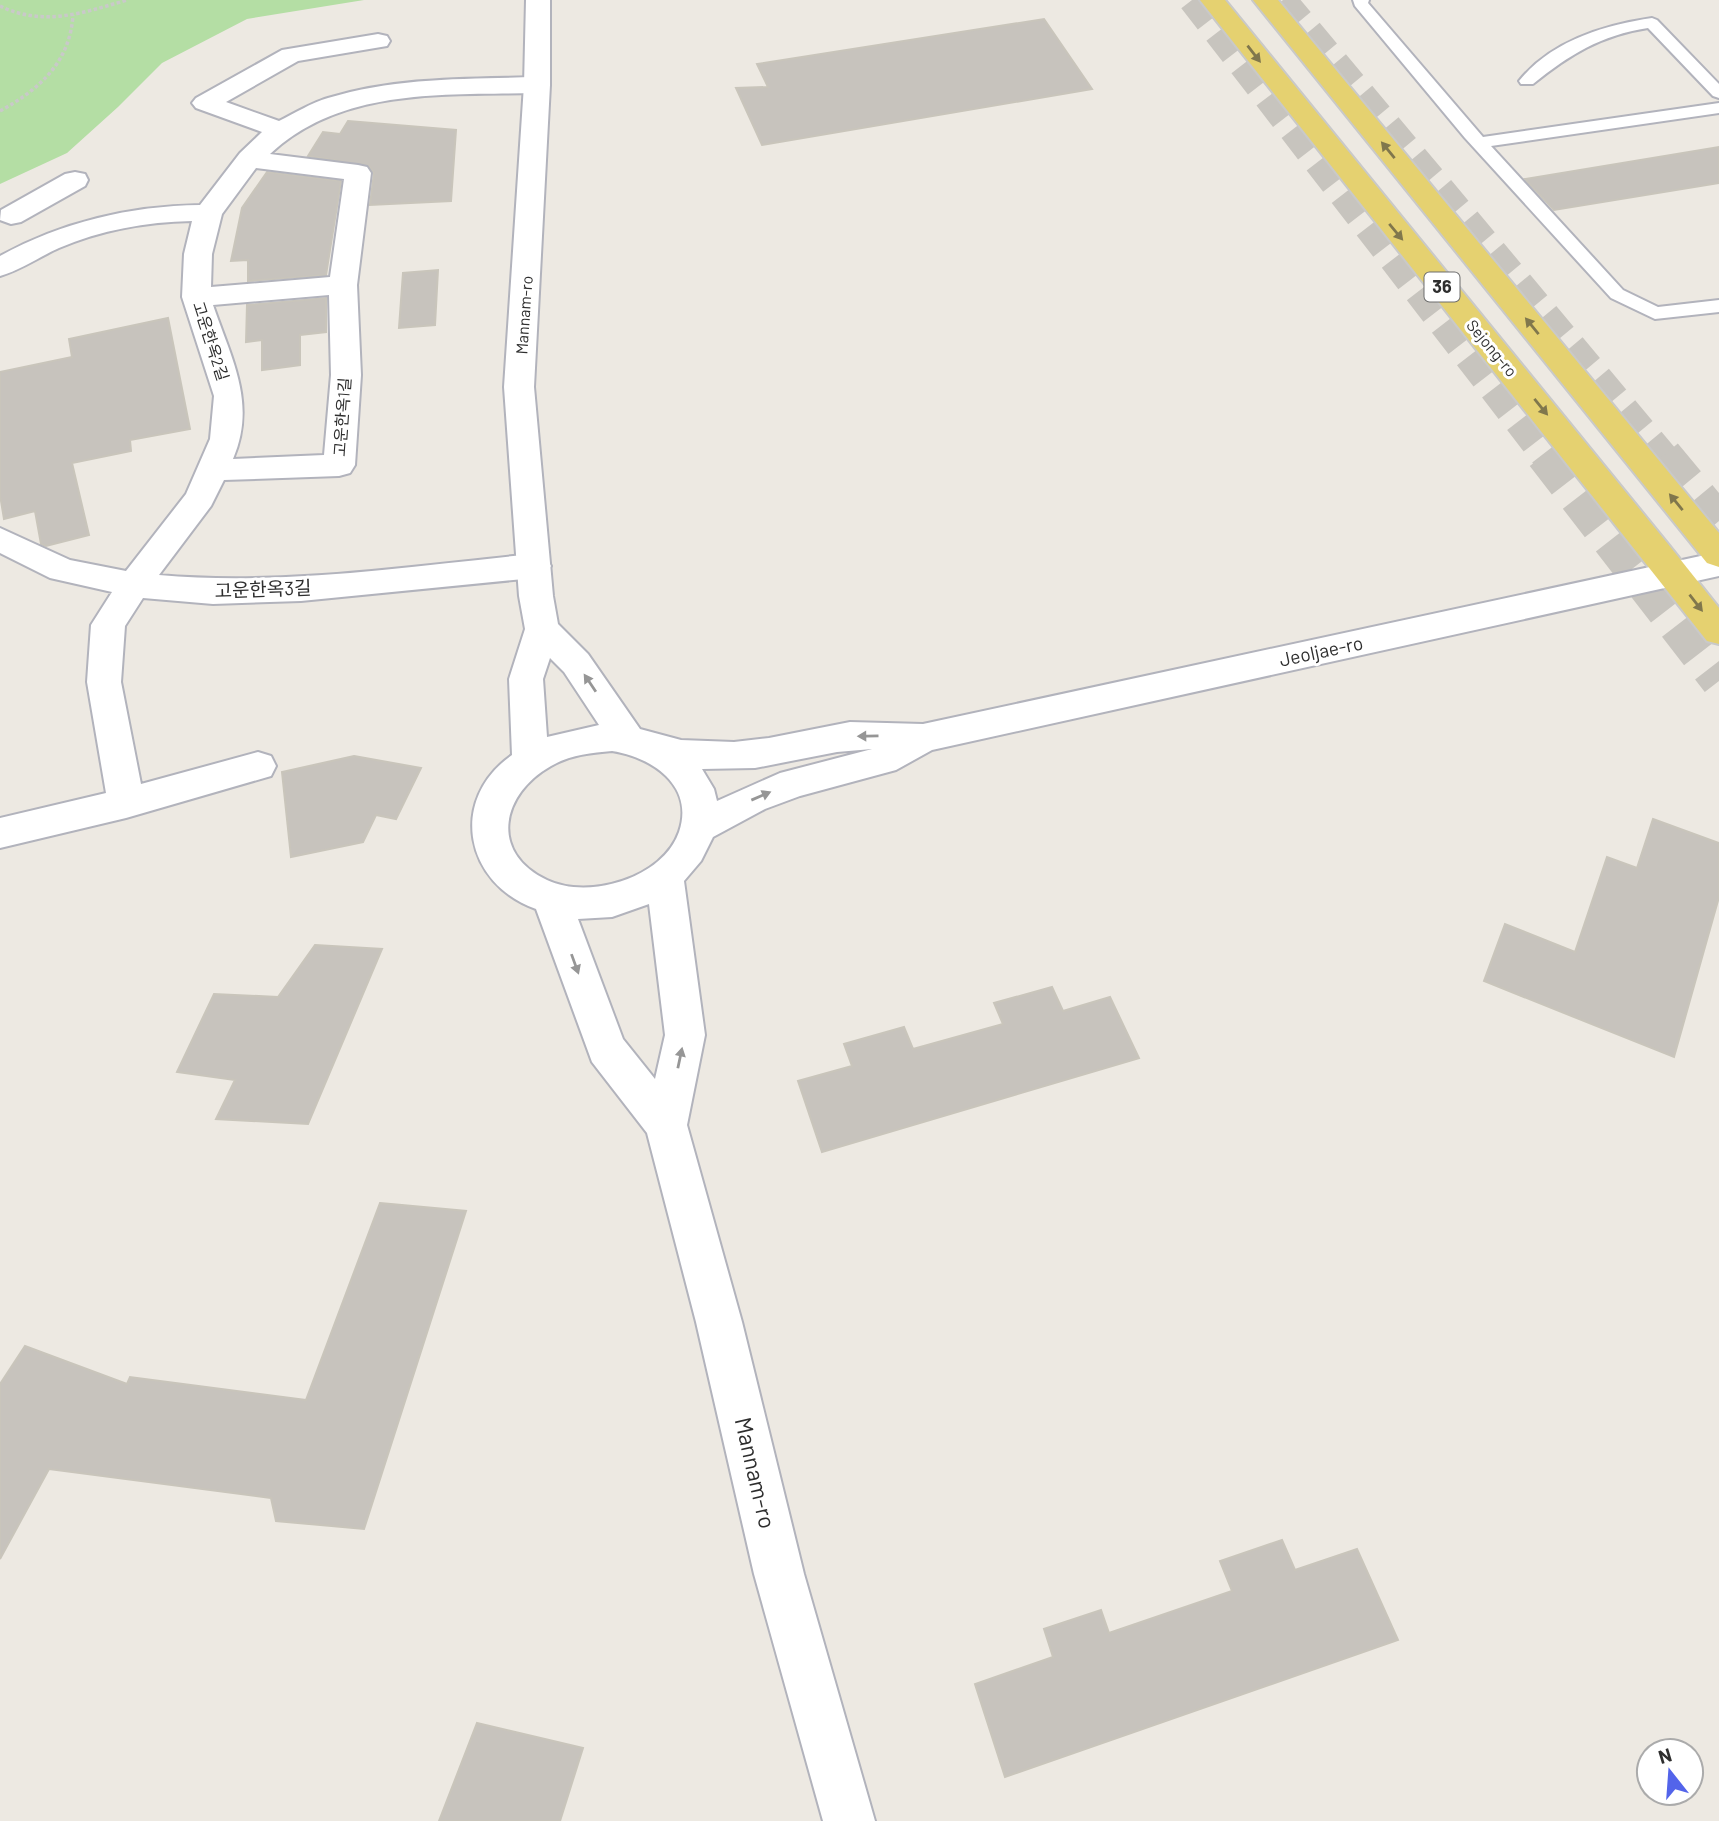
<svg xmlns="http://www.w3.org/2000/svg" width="1719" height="1821" viewBox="0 0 1719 1821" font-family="Barlow,'Noto Sans KR',sans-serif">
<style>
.green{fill:#b4dea4}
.building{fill:#c7c3bd;stroke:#c9c5bb;stroke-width:2}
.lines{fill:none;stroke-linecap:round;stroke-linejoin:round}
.highway-tunnel-far1{stroke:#c7c4be;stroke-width:27;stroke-dasharray:27 14;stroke-linecap:butt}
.highway-tunnel{stroke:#c7c4be;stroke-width:36;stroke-dasharray:36 18;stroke-linecap:butt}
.lane-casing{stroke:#b2b3bc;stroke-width:4}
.street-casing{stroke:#b2b3bc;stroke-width:4}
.secondary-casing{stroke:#b2b3bc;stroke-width:4}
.primary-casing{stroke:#c9c9c9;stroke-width:4}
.path{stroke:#c9c9c9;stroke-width:3.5;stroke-dasharray:3.5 2.5;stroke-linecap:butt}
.lane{fill:#fff;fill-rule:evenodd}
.street{fill:#fff;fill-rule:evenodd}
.secondary{fill:#fff;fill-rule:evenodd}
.primary{fill:#e5d170;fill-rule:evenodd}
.oneway{fill:#80774c}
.oneway2{fill:#969696}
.labels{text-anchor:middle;stroke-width:6;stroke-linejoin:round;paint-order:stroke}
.far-street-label{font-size:16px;fill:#2e2e2e;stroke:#fff}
.shield{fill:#fff;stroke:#6d6d6d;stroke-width:2}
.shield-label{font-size:18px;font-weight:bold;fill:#2e2e2e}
.street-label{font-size:19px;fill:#2e2e2e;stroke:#fff}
.near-street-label{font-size:23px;fill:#2e2e2e;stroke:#fff}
</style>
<rect width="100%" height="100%" fill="#ede9e2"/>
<!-- green -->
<polygon class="green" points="0,0 364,0 247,19 162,63 118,107 67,153 0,184"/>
<!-- building -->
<g class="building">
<polygon points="1044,19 1092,89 762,145 736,88 768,87 757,64"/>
<polygon points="348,121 456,130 451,201 370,205 374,173 369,166 308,156 323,132 340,134"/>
<polygon points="1719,147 1719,183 1554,210 1525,179"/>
<polygon points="267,172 341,181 326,275 248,281 248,260 231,261 242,208"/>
<polygon points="438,270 435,325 399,328 403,273"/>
<polygon points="326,298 326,332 300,335 300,365 262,370 262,340 246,342 247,305"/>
<polygon points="168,318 190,429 130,440 131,451 72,463 89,535 46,546 41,544 35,511 4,519 0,495 0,372 72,357 69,339"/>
<polygon points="354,756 421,768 396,819 376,815 363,842 291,857 282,772"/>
<polygon points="1653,819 1719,843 1719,897 1674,1057 1484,981 1505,924 1575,952 1607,857 1637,868"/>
<polygon points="315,945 382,949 308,1124 216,1119 235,1080 177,1072 214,994 278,997"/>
<polygon points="1052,987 1063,1011 1110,997 1139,1058 822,1152 798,1081 852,1066 844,1044 904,1027 913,1049 1003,1024 994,1003"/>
<polygon points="380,1203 466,1211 364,1529 276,1521 271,1498 49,1469 0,1559 0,1384 25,1346 127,1384 130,1377 306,1400"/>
<polygon points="1282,1540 1295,1570 1357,1549 1398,1640 1005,1777 975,1684 1053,1657 1044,1629 1101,1610 1109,1633 1232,1591 1220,1561"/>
<polygon points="477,1723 583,1748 560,1821 439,1821"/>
</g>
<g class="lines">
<!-- highway-tunnel-far1 -->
<g class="highway-tunnel-far1">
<polyline points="1192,0 1545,457"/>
<polyline points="1283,0 1665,457"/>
</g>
<!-- highway-tunnel -->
<g class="highway-tunnel">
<polyline points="1544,455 1719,681"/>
<polyline points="1664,455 1719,521"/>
</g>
<defs>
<g id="lane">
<polygon points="1353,0 1369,0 1368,3 1483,137 1719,103 1719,113 1491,146 1623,290 1658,307 1719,300 1719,312 1655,319 1611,298 1465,138 1355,6"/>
<path d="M1652 18 1657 20 1719 84V98L1713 96 1648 28C1601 35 1569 55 1533 84H1521L1519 81C1551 41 1604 25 1652 18Z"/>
</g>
<g id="street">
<path d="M378 34 387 36 390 41 387 46 298 61 226 102 279 121C295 113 311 103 328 98 396 77 467 79 537 77L546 80 550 85 546 90 537 93C446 95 341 87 270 154L358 165 367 167 371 173 357 285 361 375 355 465 350 473 339 476 224 480 211 506 159 575C284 586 410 566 534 554L546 558 551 566 546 574 534 578 301 601 213 604 143 598 125 626 121 682 141 784 258 752 271 756 276 766 271 776 126 818 0 848V818L106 793 87 682 91 625 112 592 50 578 0 553V528L70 560 126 571 186 494 210 439 214 396 182 297 184 254 192 221C146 222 101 230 59 248 39 257 21 270 0 276V256C62 222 130 206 200 205L240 153 262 132 196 108 192 103 196 98 282 50ZM256 168 344 179 330 277 211 287 212 254 222 214ZM329 295 331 375 324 455 233 459C257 403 231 358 213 305Z"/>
<polygon points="75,172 85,174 88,180 85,186 21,222 11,224 0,220 1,210 65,174"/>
</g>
<path id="secondary" d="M526 0H550V85L534 387 553 596 558 624 588 654 640 729 681 740 734 742 769 738 850 722 923 724 1719 552V576L932 750 896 770 800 796 765 809 713 837 701 861 684 881 705 1035 687 1125 742 1322 804 1574 875 1821H823L754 1574 696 1322 647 1133 592 1062 536 909C465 884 448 800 512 755L509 679 525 629 519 596 504 387 524 85ZM550 658 564 672 599 725 547 737 543 679ZM872 749 780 773 717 801 714 789 702 769 755 768 837 752ZM612 751C651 757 695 785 679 832 663 878 589 900 547 880 489 853 501 794 551 766 570 755 590 753 612 751ZM649 904 665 1035 655 1079 623 1039 578 919 612 917Z"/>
<g id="primary">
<polygon points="1200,0 1225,0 1668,544 1719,608 1719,644 1707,641"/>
<polygon points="1253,0 1278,0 1719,533 1719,567 1707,563"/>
</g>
</defs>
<!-- lane casing -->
<use href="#lane" class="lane-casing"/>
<!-- street casing -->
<use href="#street" class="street-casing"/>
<!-- secondary casing -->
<use href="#secondary" class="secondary-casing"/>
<!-- primary casing -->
<use href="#primary" class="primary-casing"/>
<!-- path -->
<g class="path">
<path d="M0 6C43 27 83 13 127 0"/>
<path d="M0 111C40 89 70 62 73 15"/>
</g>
<!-- lane -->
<use href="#lane" class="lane"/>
<!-- street -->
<use href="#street" class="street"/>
<!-- secondary -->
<use href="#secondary" class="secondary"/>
<!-- primary -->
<use href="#primary" class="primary"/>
</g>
<!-- one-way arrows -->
<defs><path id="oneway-solid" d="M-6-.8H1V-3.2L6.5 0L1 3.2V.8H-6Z" transform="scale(1.75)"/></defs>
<g class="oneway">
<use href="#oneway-solid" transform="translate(1254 54) rotate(52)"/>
<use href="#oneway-solid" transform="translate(1388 150) rotate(-129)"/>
<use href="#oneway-solid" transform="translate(1396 232) rotate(50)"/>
<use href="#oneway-solid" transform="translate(1532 326) rotate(-129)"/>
<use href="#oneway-solid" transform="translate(1541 407) rotate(51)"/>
<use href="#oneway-solid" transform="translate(1676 502) rotate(-129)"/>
<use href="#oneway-solid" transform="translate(1696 603) rotate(52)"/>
</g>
<g class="oneway2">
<use href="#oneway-solid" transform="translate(590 683) rotate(-124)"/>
<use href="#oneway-solid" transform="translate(868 736) rotate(179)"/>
<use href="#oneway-solid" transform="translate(761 796) rotate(-23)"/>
<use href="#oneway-solid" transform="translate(575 964) rotate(70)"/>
<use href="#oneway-solid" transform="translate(680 1058) rotate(-78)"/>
</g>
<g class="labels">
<!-- far-street labels -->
<g class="far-street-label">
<text transform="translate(524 315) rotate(-86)" y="6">Mannam-ro</text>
<text transform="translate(211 341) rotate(72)" y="6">고운한옥2길</text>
<text transform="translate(1492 348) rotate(50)" y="6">Sejong-ro</text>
<text transform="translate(342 417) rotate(-86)" y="6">고운한옥1길</text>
</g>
<!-- shield labels -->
<rect class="shield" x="1424.5" y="272.5" width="35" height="29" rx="5"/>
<g class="shield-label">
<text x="1442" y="293">36</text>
</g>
<!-- street labels -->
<g class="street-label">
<text transform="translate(263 589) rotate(-2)" y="7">고운한옥3길</text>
<text transform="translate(1321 651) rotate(-12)" y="7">Jeoljae-ro</text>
</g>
<!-- near-street labels -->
<g class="near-street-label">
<text transform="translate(755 1473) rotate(77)" y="8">Mannam-ro</text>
</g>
</g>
<!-- north arrow -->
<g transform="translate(1670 1772) rotate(343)"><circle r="33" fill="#ffffff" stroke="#ababab" stroke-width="2"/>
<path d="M0-5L12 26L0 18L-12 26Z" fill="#5364ea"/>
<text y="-10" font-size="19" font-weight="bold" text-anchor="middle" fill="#2e2e2e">N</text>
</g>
</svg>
